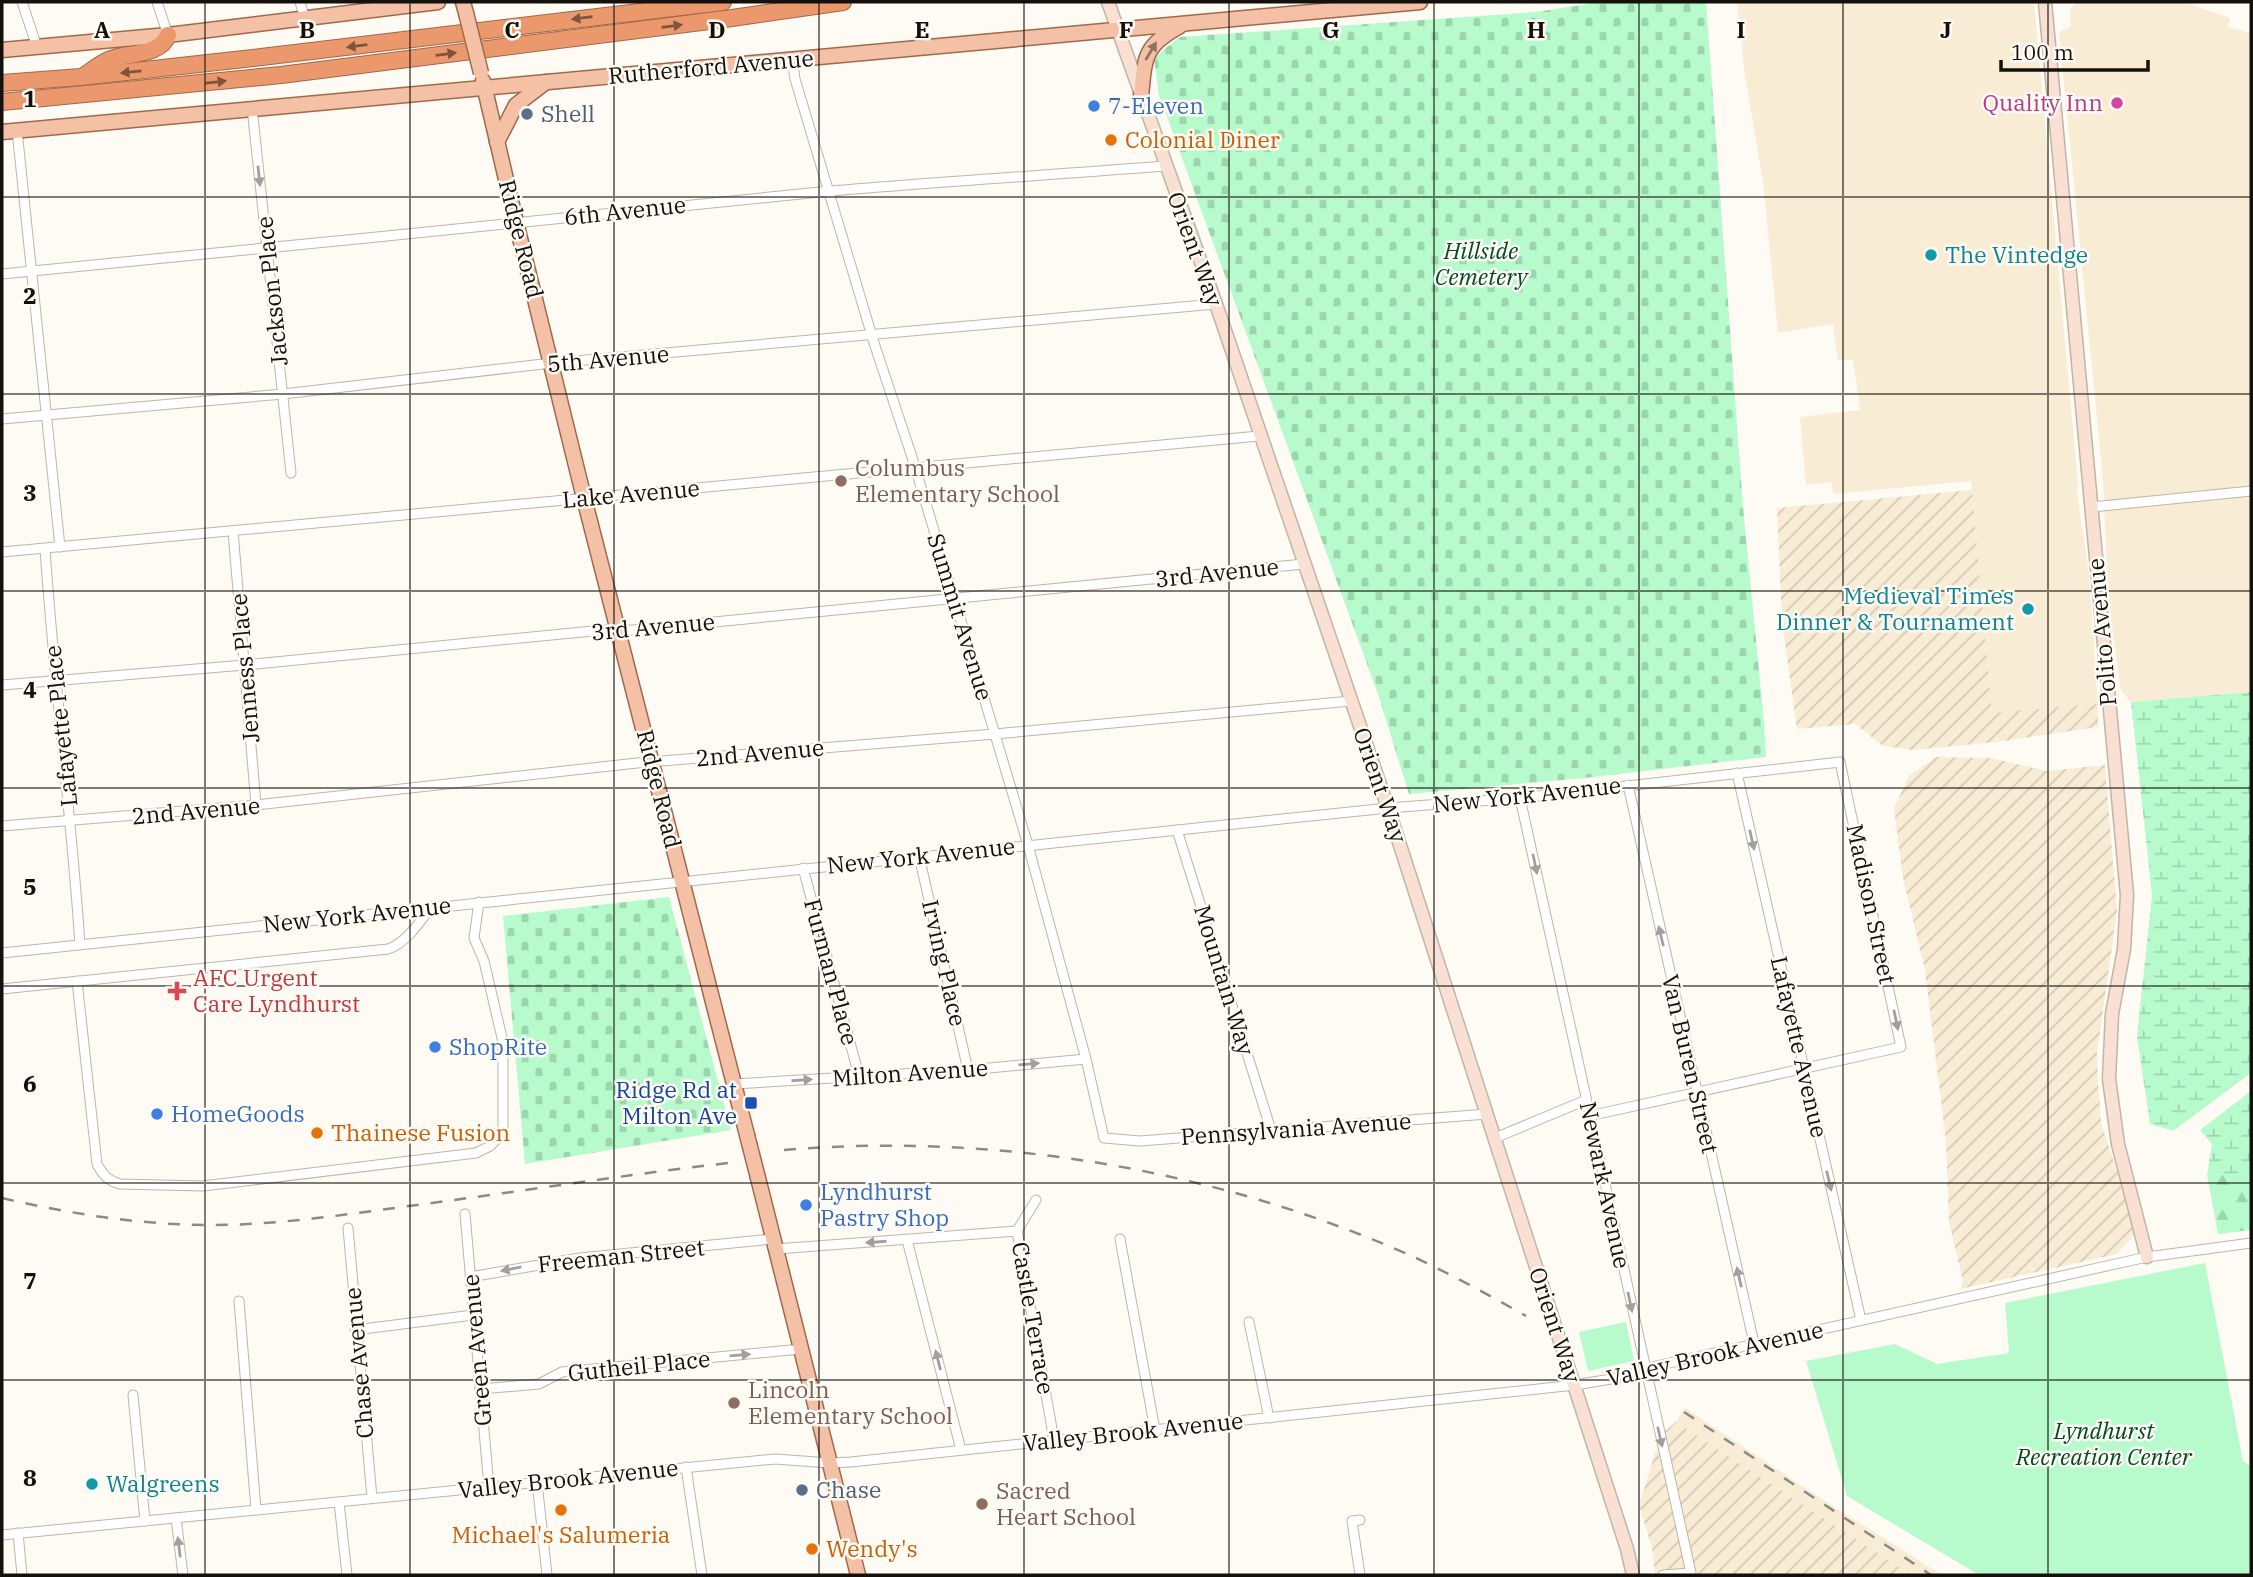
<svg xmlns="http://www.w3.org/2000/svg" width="2253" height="1577" viewBox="0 0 2253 1577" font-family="'IBM Plex Serif',serif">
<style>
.built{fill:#f9ecd5}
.industrial{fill:url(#industrial-furrows)}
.green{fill:#b7fbcd}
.forest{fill:url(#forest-firs)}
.wetland{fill:url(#wetland-marsh)}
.cemetery{fill:url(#cemetery-stones)}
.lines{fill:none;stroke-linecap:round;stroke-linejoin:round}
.street-casing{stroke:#beb6a6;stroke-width:11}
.secondary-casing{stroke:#beb6a6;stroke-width:15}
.primary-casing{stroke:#a0694b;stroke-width:17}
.highway-casing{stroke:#a0694b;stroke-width:18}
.street{stroke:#fff;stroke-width:9}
.secondary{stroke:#f9e0d3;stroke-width:12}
.primary{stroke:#f4c1a7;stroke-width:14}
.highway{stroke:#ec986d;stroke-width:16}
.rail{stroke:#8d8a84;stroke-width:2.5;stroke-dasharray:12 12;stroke-linecap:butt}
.primary-bridge-casing{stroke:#a0694b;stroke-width:17;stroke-linecap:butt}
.primary-bridge{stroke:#f4c1a7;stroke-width:14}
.oneway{fill:#80543c}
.oneway2{fill:#8f7261}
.oneway3{fill:#a1a09e}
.grid{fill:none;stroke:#14110c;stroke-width:2;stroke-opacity:0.55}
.hotel-dot{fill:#d1479c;stroke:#fefaf4;stroke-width:2.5}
.shop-dot{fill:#3f7fe0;stroke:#fefaf4;stroke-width:2.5}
.service-dot{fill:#5c6f8a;stroke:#fefaf4;stroke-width:2.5}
.food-dot{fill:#e8710a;stroke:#fefaf4;stroke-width:2.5}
.culture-dot{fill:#0f9aa8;stroke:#fefaf4;stroke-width:2.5}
.education-dot{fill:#8d6e63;stroke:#fefaf4;stroke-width:2.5}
.health-dot{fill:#e0444e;stroke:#fefaf4;stroke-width:2.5}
.transit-dot{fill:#1a4fb4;stroke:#fefaf4;stroke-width:2.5}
.labels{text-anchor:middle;stroke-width:5;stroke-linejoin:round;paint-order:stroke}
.street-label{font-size:23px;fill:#14110c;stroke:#fefaf4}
.hotel-label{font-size:23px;fill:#b23c85;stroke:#fefaf4;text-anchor:end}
.shop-label{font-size:23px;fill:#366cbe;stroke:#fefaf4;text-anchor:start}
.service-label{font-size:23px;fill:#4e5e75;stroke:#fefaf4;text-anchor:start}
.food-label{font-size:23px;fill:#c56008;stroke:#fefaf4;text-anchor:start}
.park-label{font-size:23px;font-style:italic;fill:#004a27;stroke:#fefaf4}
.culture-label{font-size:23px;fill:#0d838f;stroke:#fefaf4;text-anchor:start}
.education-label{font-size:23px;fill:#785e54;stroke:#fefaf4;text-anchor:start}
.health-label{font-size:23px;fill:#be3a42;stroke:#fefaf4;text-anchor:start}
.transit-label{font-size:23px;fill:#164399;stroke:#fefaf4;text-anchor:end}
.grid-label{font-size:23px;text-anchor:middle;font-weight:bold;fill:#14110c;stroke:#fefaf4;stroke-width:5;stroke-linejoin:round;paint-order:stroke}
</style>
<defs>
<pattern id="industrial-furrows" width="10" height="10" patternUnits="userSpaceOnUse" patternTransform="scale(1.75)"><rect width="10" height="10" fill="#f9ecd5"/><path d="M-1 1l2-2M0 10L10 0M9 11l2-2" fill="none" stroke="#d5c9b6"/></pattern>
<pattern id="forest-firs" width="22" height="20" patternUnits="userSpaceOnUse" patternTransform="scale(1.75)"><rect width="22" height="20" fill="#b7fbcd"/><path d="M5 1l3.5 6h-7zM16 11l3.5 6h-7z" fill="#9cd6af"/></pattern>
<pattern id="wetland-marsh" width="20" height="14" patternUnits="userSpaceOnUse" patternTransform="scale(1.75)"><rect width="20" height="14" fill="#b7fbcd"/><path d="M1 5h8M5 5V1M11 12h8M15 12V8" fill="none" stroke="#9cd6af"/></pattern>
<pattern id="cemetery-stones" width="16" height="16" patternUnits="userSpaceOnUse" patternTransform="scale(1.75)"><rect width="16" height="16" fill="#b7fbcd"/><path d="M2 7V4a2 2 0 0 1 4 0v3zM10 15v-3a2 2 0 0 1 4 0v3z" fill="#9cd6af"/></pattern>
</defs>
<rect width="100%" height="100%" fill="#fefaf4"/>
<!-- built -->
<g class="built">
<polygon points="1737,2 2034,2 2078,484 2077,493 2089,574 2098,704 1992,714 1971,481 1833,494 1832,482 1806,485 1800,417 1860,410 1853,360 1838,360 1833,324 1778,333 1763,182 1745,76"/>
<polygon points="2077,2 2184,2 2230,18 2228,27 2250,33 2251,692 2131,702 2121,690 2108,597 2103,480 2059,32 2071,27 2070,9"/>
<polygon points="1685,1408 1808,1490 1942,1575 1911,1575 1676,1422"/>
</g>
<!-- industrial -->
<g class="industrial">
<polygon points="1972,490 1992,713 2098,704 2098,727 1996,742 1913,750 1883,746 1855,724 1797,729 1782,622 1777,508"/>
<polygon points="1936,757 1991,758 2047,771 2105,765 2117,911 2097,1053 2098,1080 2101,1123 2120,1180 2134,1235 2117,1254 1961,1289 1963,1281 1949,1222 1946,1142 1925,970 1903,878 1894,808 1909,776"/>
<polygon points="1676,1422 1911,1575 1655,1575 1652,1548 1639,1505 1661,1434"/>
</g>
<!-- green -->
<g class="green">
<polygon points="2205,1263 2243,1461 2251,1466 2251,1575 1979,1575 1847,1496 1806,1361 1895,1344 1937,1364 2009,1353 2005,1303"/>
<polygon points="1626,1322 1634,1361 1588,1371 1579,1332"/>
</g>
<!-- forest -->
<polygon class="forest" points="2251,1173 2251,1230 2218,1234 2207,1175"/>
<!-- wetland -->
<g class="wetland">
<polygon points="2251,692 2251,1073 2173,1131 2150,1124 2137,1036 2152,895 2131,702"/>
<polygon points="2251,1091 2251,1173 2207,1175 2212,1144 2200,1130"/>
</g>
<!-- cemetery -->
<g class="cemetery">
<polygon points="1601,2 1706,2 1743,507 1764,722 1766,757 1585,778 1409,794 1378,694 1159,95 1154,58 1179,37 1536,12"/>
<polygon points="669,897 731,1130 525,1164 503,916"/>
</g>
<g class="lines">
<defs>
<g id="street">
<polyline points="22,2 37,47"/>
<polyline points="157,2 168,35"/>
<polyline points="300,2 305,19"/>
<polyline points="792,60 795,79 875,346 912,457 1028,845 1086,1059 1104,1138 1140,1141 1487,1114"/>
<polyline points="252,108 291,473"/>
<polyline points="17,130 60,547"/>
<path d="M2 274C275 249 547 218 820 192 935 182 1050 175 1165 166"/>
<polyline points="2,419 283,394 552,363 1216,304"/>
<polyline points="2092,507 2251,491"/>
<polyline points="233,531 256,805"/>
<path d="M45 549C54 681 71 812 80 944"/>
<polyline points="2,552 1259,436"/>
<polyline points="2,685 245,665 603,630 633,630 1304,564"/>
<polyline points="1737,773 1861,1320"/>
<polyline points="1628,785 1754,1343"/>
<polyline points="1520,798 1691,1573 1663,1575"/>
<polyline points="2,826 256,805 637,763 995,734 1351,701"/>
<polyline points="1177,830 1271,1130"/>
<polyline points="919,856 968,1070"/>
<polyline points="803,868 859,1076"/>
<polyline points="2,953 1388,808 1520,798 1840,762 1901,1047 1589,1116"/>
<path d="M77 981 97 1164C103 1175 107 1180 120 1184L203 1186 476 1153 490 1146 498 1138 503 1129V1042L484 961 474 938 479 902"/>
<path d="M2 989 388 949C405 944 421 921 431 907"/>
<polyline points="734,1084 968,1070 1086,1059"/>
<polyline points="1495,1138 1586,1100"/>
<polyline points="1036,1200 1017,1231 1054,1440"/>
<polyline points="465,1214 489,1487"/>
<polyline points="348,1228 372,1498"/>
<polyline points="1120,1239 1155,1430"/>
<polyline points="907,1240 961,1450"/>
<polyline points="776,1249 1017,1231"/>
<polyline points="470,1277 580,1258 773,1239"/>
<polyline points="239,1301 256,1510"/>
<polyline points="1249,1322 1269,1418"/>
<polyline points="355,1330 473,1315"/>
<polyline points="480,1389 539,1384 562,1372 801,1349"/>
<polyline points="133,1395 145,1521"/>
<polyline points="686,1467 702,1575"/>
<polyline points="537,1482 547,1575"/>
<polyline points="339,1502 347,1575"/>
<polyline points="176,1518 183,1575"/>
<polyline points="18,1533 22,1575"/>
<polyline points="2,1535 775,1459 830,1463 851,1462 1575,1385 1623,1377 1656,1366 2147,1257 2251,1243"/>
<polyline points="1360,1575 1352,1521 1360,1520"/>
</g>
<g id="secondary">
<polyline points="1108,2 1216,304 1388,808 1627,1549 1633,1575"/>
<polyline points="2045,2 2127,895 2124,949 2112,1014 2109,1079 2118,1144 2147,1257"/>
</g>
<g id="primary">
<polyline points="463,2 466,13"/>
<polyline points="2,50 168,35 438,2"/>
<polyline points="483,81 516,222 584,498 747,1135"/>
<path d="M1141 96C1145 58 1143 46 1180 26"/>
<polyline points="2,132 1420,2"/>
<polyline points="497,142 516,105 546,82"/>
<polyline points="758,1178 858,1575"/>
</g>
<g id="highway">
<path d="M85 75C94 69 104 60 114 58 131 53 161 55 168 35"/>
<polyline points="2,83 81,77 253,58 723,2"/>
<polyline points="2,102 281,75 725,19 843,2"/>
</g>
</defs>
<!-- street casing -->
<use href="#street" class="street-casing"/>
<!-- secondary casing -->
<use href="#secondary" class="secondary-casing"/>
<!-- primary casing -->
<use href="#primary" class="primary-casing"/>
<!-- highway casing -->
<use href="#highway" class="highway-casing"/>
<!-- street -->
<use href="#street" class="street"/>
<!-- secondary -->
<use href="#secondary" class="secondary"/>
<!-- primary -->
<use href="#primary" class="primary"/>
<!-- highway -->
<use href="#highway" class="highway"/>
<!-- rail -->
<g class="rail">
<path d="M784 1150C997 1132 1219 1170 1414 1257 1452 1275 1489 1295 1526 1316"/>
<path d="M2 1198C71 1214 140 1225 211 1225 280 1225 349 1214 417 1205 523 1191 630 1174 737 1162"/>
<polyline points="1684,1412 1931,1575"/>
</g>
<defs>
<g id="primary-bridge">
<polyline points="466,13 481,73"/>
<polyline points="747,1135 758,1178"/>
</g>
</defs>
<!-- primary-bridge casing -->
<use href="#primary-bridge" class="primary-bridge-casing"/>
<!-- primary-bridge -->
<use href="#primary-bridge" class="primary-bridge"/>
</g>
<!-- one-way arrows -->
<defs><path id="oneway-solid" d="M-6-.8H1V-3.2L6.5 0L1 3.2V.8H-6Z" transform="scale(1.75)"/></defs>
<g class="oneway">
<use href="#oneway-solid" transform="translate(582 18) rotate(173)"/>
<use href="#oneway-solid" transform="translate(672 26) rotate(-7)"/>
<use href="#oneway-solid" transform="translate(357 46) rotate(173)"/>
<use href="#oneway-solid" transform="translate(446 54) rotate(-7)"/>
<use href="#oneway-solid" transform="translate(131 72) rotate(174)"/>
<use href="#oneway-solid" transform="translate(216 82) rotate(-6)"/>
</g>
<use class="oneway2" href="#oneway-solid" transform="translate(1151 51) rotate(-59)"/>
<g class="oneway3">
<use href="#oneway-solid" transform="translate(259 176) rotate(84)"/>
<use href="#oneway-solid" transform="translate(1752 840) rotate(77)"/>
<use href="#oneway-solid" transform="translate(1535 864) rotate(78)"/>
<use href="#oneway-solid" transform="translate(1661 936) rotate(-103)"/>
<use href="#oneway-solid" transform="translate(1896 1020) rotate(78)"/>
<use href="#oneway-solid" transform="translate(1029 1064) rotate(-5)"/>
<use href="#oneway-solid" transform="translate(802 1080) rotate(-4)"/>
<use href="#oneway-solid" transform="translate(1829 1181) rotate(77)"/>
<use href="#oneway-solid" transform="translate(876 1242) rotate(176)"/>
<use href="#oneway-solid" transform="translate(511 1269) rotate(169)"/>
<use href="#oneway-solid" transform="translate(1739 1277) rotate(-103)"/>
<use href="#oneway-solid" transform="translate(1630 1302) rotate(78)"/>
<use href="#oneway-solid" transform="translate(740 1355) rotate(-5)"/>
<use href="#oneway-solid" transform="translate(938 1360) rotate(-104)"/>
<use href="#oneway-solid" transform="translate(1660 1437) rotate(77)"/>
<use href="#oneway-solid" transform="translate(179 1547) rotate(-97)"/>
</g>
<!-- grid -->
<path class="grid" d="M205 2V1575M410 2V1575M614 2V1575M819 2V1575M1024 2V1575M1229 2V1575M1434 2V1575M1639 2V1575M1843 2V1575M2048 2V1575M2 197H2251M2 394H2251M2 591H2251M2 788H2251M2 986H2251M2 1183H2251M2 1380H2251"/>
<!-- markers -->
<circle class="hotel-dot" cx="2117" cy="103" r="7"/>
<g class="shop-dot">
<circle cx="1094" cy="106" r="7"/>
<circle cx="435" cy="1047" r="7"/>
<circle cx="157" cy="1114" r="7"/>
<circle cx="806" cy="1205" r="7"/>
</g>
<g class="service-dot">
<circle cx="527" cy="114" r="7"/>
<circle cx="802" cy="1490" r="7"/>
</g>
<g class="food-dot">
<circle cx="1111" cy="140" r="7"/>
<circle cx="317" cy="1133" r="7"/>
<circle cx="561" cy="1510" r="7"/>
<circle cx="812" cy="1549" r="7"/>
</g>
<g class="culture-dot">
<circle cx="1931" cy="255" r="7"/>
<circle cx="2028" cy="609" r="7"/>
<circle cx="92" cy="1484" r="7"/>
</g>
<g class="education-dot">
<circle cx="841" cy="481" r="7"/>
<circle cx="734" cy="1403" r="7"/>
<circle cx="982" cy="1504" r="7"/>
</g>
<path class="health-dot" d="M173.5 980.5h7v7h7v7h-7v7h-7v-7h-7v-7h7z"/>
<rect class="transit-dot" x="744" y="1096" width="14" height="14" rx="3.5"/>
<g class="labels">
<!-- street labels -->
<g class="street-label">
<text transform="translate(711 67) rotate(-5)" y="8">Rutherford Avenue</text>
<text transform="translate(625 211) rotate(-6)" y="8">6th Avenue</text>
<text transform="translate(521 239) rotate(76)" y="8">Ridge Road</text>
<text transform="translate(1195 249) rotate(70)" y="8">Orient Way</text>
<text transform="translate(272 291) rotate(-96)" y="8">Jackson Place</text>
<text transform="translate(608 359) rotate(-5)" y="8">5th Avenue</text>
<text transform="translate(631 494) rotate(-5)" y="8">Lake Avenue</text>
<text transform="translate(1217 573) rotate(-6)" y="8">3rd Avenue</text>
<text transform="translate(960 617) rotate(73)" y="8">Summit Avenue</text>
<text transform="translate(653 627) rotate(-5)" y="8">3rd Avenue</text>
<text transform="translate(2102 632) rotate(-95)" y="8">Polito Avenue</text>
<text transform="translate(245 668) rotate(-95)" y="8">Jenness Place</text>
<text transform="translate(61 726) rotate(-96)" y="8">Lafayette Place</text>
<text transform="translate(760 753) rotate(-5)" y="8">2nd Avenue</text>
<text transform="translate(1380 785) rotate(71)" y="8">Orient Way</text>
<text transform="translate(659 789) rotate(76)" y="8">Ridge Road</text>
<text transform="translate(1527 795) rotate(-6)" y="8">New York Avenue</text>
<text transform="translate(196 811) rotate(-5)" y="8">2nd Avenue</text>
<text transform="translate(921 856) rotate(-6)" y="8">New York Avenue</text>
<text transform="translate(1871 904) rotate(78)" y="8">Madison Street</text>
<text transform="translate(357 915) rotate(-6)" y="8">New York Avenue</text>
<text transform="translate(944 963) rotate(77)" y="8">Irving Place</text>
<text transform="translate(831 972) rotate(75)" y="8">Furman Place</text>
<text transform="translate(1224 980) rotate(73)" y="8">Mountain Way</text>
<text transform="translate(1799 1047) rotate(77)" y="8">Lafayette Avenue</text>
<text transform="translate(1690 1064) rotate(77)" y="8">Van Buren Street</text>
<text transform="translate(910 1073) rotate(-4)" y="8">Milton Avenue</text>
<text transform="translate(1296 1129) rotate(-4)" y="8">Pennsylvania Avenue</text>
<text transform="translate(1605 1185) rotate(78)" y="8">Newark Avenue</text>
<text transform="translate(621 1256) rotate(-6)" y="8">Freeman Street</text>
<text transform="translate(1033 1318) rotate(80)" y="8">Castle Terrace</text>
<text transform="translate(1555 1325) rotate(72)" y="8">Orient Way</text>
<text transform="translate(477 1350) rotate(-95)" y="8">Green Avenue</text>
<text transform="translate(1715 1354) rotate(-13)" y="8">Valley Brook Avenue</text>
<text transform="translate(359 1363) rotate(-95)" y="8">Chase Avenue</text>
<text transform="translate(639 1366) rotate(-6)" y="8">Gutheil Place</text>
<text transform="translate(1133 1432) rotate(-6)" y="8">Valley Brook Avenue</text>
<text transform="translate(568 1479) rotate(-6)" y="8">Valley Brook Avenue</text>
</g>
<!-- hotel labels -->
<g class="hotel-label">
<text x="2103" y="111">Quality Inn</text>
</g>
<!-- shop labels -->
<g class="shop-label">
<text x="1108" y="114">7-Eleven</text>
<text x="449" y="1055">ShopRite</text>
<text x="171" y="1122">HomeGoods</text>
<text x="820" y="1200">Lyndhurst<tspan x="820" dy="26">Pastry Shop</tspan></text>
</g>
<!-- service labels -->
<g class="service-label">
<text x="541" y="122">Shell</text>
<text x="816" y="1498">Chase</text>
</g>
<!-- food labels -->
<g class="food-label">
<text x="1125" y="148">Colonial Diner</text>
<text x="331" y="1141">Thainese Fusion</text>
<text x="561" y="1543" text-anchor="middle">Michael's Salumeria</text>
<text x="826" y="1557">Wendy's</text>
</g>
<!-- park labels -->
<g class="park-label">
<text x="1481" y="259">Hillside<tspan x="1481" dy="26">Cemetery</tspan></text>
<text x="2104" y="1439">Lyndhurst<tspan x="2104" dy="26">Recreation Center</tspan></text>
</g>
<!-- culture labels -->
<g class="culture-label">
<text x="1945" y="263">The Vintedge</text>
<text x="2014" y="604" text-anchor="end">Medieval Times<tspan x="2014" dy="26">Dinner &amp; Tournament</tspan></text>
<text x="106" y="1492">Walgreens</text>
</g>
<!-- education labels -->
<g class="education-label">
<text x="855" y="476">Columbus<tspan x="855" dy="26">Elementary School</tspan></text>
<text x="748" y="1398">Lincoln<tspan x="748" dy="26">Elementary School</tspan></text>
<text x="996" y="1499">Sacred<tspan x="996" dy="26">Heart School</tspan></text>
</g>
<!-- health labels -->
<g class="health-label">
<text x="193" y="986">AFC Urgent<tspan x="193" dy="26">Care Lyndhurst</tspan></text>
</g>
<!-- transit labels -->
<g class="transit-label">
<text x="737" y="1098">Ridge Rd at<tspan x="737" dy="26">Milton Ave</tspan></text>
</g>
</g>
<g class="grid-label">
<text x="102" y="38">A</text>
<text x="307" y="38">B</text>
<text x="512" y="38">C</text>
<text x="717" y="38">D</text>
<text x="922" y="38">E</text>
<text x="1126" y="38">F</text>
<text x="1331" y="38">G</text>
<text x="1536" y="38">H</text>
<text x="1741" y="38">I</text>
<text x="1946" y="38">J</text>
<text x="30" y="107">1</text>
<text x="30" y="304">2</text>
<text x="30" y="501">3</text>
<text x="30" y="698">4</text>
<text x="30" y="895">5</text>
<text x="30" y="1092">6</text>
<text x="30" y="1289">7</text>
<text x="30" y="1486">8</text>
</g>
<!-- border -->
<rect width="2253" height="1577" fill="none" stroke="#14110c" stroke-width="7"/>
<!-- scale -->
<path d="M2001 60v10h147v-10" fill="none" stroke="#14110c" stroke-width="3.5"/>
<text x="2011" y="60" font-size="21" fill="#14110c" stroke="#fefaf4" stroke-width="5" paint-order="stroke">100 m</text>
</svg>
